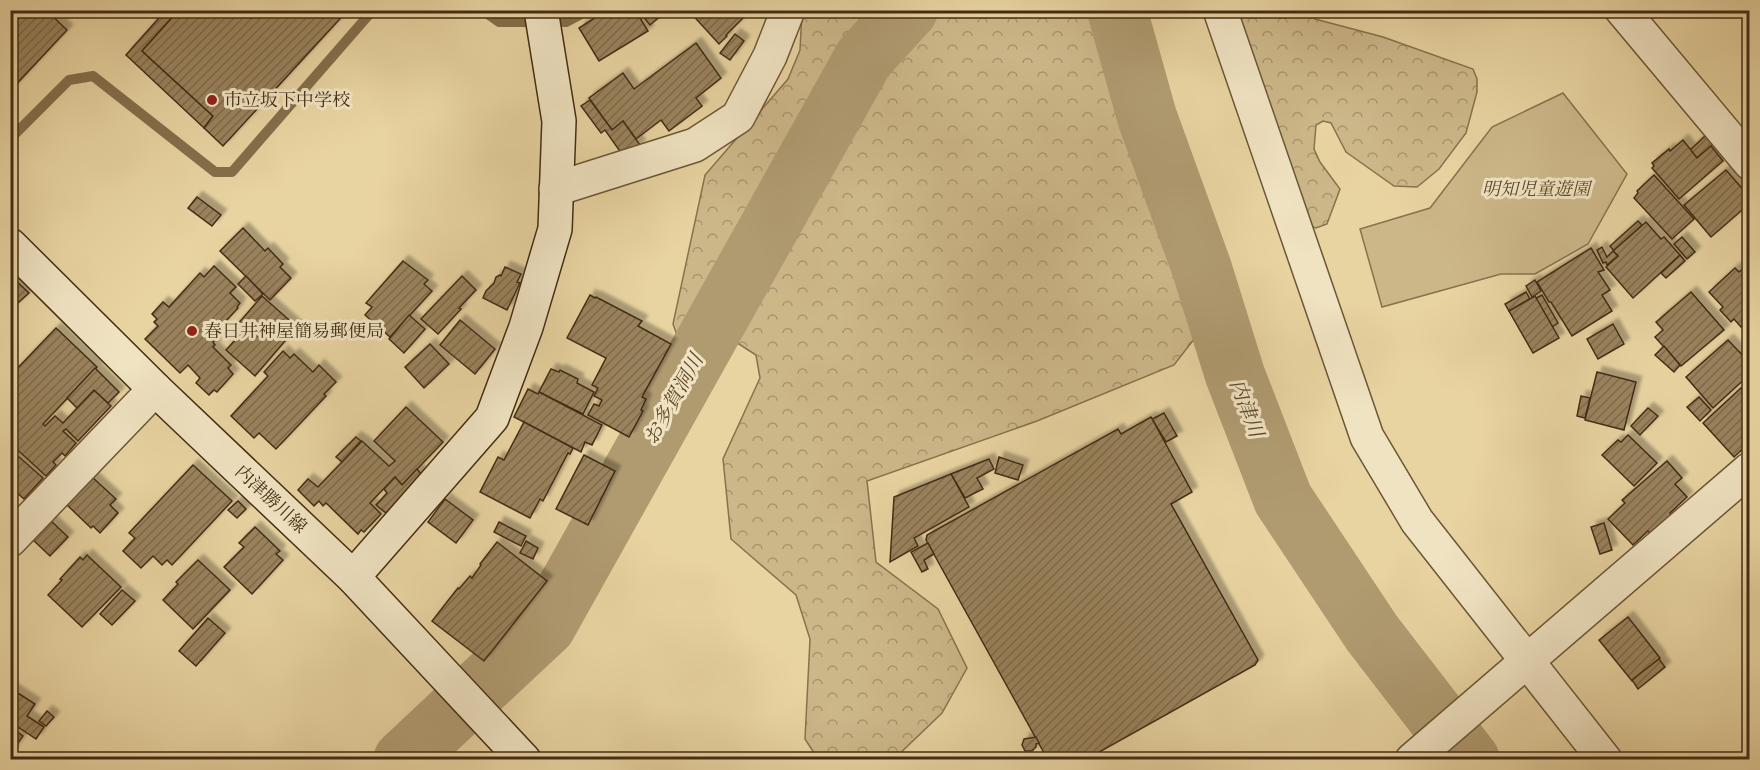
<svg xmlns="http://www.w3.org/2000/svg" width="1760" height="770" viewBox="0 0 1760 770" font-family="'Gentium Book Plus','Noto Serif JP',serif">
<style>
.green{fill:#ccb789;stroke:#88724e;stroke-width:1.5}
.forest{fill:url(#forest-crowns);stroke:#88724e;stroke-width:1.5}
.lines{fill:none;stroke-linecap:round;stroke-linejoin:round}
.stream{stroke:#846f4b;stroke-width:10}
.river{stroke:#b09b71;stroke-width:60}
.building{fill:url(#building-hatch);stroke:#432c13;stroke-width:1.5;filter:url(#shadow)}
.street-casing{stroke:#6c5636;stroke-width:36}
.secondary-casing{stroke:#432c13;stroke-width:36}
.street{stroke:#f0e3c2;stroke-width:33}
.secondary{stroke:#f0e3c2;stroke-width:33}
.poi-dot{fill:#8f2418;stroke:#f0e3c2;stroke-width:2}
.labels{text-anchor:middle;stroke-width:6;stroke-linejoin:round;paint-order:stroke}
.poi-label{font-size:18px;fill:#432c13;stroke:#f0e3c2;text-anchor:start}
.park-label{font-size:18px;font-style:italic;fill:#5e482b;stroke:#f0e3c2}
.street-label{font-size:18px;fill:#432c13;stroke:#f0e3c2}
.water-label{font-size:20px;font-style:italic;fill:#5e482a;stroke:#f0e3c2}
</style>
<defs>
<pattern id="forest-crowns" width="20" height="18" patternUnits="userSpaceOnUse" patternTransform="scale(1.5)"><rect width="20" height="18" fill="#ccb789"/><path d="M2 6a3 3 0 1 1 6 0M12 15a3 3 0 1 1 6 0" fill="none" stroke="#a7956f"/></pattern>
<pattern id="building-hatch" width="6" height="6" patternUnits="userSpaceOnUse" patternTransform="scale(1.5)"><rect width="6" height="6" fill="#99835d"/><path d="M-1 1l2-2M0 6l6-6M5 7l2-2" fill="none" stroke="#7e6b4c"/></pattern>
<filter id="shadow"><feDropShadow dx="5.5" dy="-5.5" stdDeviation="1.5" flood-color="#0004"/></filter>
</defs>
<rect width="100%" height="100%" fill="#e8d4a1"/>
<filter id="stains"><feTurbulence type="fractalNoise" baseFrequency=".00333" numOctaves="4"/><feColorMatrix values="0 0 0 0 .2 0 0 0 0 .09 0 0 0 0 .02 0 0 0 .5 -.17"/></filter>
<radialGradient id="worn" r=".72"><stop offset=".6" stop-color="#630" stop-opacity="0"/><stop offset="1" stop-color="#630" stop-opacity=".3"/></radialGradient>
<!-- green -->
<polygon class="green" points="1563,93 1627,174 1588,244 1535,274 1501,274 1382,307 1360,229 1430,208 1492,127"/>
<!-- forest -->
<g class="forest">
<polygon points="802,11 893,11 923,23 933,11 1107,11 1113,55 1192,284 1198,334 1174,365 1037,421 867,481 876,562 938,609 967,668 942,713 893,760 818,759 805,739 810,639 796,595 731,539 723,459 760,378 756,355 739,344 715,340 682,349 673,324 705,175 788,79 800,50"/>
<polygon points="1227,11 1305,11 1315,19 1383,37 1473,69 1477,79 1477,92 1466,133 1439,169 1417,187 1394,186 1346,152 1331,123 1323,121 1316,125 1314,149 1320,162 1340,189 1327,224 1316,228 1301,223"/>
</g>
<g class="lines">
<!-- stream -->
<g class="stream">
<polyline points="482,10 499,22 566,22 589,10"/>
<polyline points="10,139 69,80 93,76 215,172 232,172 373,10"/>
</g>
<!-- river -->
<g class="river">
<polyline points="1117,10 1147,117 1202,269 1235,375 1283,499 1372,633 1470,760"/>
<polyline points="403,760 546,626 864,58 908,10"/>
</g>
</g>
<!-- building -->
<g class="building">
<polygon points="10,10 46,10 67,30 10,91"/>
<polygon points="166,10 179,10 142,51 213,116 204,128 126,55"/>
<polygon points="179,10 348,10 223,146 204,128 213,116 142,51"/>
<polygon points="607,10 635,10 648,31 599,61 579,28"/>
<polygon points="638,10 668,10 650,25"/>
<polygon points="688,10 740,10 745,16 726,35 727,36 719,44"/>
<polygon points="735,34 744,41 730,60 720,53"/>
<polygon points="696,43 721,78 696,98 702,106 669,131 661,120 636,139 623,121 612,130 589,98 623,73 634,89"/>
<polygon points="590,100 612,130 623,121 640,145 624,157 605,130 601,133 581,106"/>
<polygon points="1706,135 1714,144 1697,158 1690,150"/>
<polygon points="1683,140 1697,158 1711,146 1723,161 1679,199 1652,168 1654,166 1652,163 1669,149 1670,151"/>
<polygon points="1726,170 1747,194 1743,197 1749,204 1711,237 1684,205"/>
<polygon points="1654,175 1694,219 1672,239 1634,198 1638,193 1637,191"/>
<polygon points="197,197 221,215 212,226 188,208"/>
<polygon points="1638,221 1642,225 1614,251 1610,246"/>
<polygon points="1646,222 1661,239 1664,237 1680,255 1633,298 1606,267 1618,256 1613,251"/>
<polygon points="243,228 265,251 268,248 283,264 280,267 291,278 270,300 220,251"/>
<polygon points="1682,237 1695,252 1687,259 1674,244"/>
<polygon points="1602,247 1607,257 1613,251 1618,256 1607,265 1606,262 1603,263 1597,250"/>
<polygon points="1591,248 1604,270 1598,272 1610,290 1602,295 1612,311 1572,336 1551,302 1549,302 1537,282"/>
<polygon points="1680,255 1685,261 1666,278 1661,273"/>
<polygon points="403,261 428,280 424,284 432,291 390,337 365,315 372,307 366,303"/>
<polygon points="214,266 236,287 230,293 240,303 237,307 238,308 211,337 215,340 213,342 215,345 213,347 231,365 228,368 233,374 217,392 214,390 209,395 196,383 200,378 188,365 180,373 145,339 158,326 154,322 157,319 152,314 163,302 169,307 200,273 204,277"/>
<polygon points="505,267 521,274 517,282 520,283 507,310 483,298 486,291 494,283 496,277 500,275 501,276"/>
<polygon points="1735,268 1739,272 1744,268 1750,275 1750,319 1741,327 1734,319 1731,322 1720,310 1723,307 1709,292"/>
<polygon points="10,275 29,293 10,310"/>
<polygon points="246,276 263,294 255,301 238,284"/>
<polygon points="462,276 476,290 459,308 461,309 438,334 421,319"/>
<polygon points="1535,280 1541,291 1532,297 1526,286"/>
<polygon points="1526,292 1530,299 1509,311 1505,304"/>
<polygon points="1691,292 1724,330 1681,366 1655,337 1663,330 1656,322"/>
<polygon points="590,295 595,298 596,297 642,321 638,326 671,344 642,397 646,399 641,410 643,411 629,437 588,415 594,404 599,406 602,400 594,396 598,388 592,385 606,358 567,338"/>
<polygon points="1542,295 1558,323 1552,327 1536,298"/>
<polygon points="262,296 297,327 255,376 226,350 236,339 230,333"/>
<polygon points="1535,296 1559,338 1533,353 1509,311"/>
<polygon points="409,315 425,329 404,353 389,339"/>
<polygon points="460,320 495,349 475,374 440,345"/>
<polygon points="1613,324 1624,344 1598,359 1587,339"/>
<polygon points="56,328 97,367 43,424 45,426 55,416 63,423 94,390 111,406 78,441 66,429 63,431 76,443 65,456 62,453 53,462 56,465 46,476 10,443 10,376"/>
<polygon points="1728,340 1750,363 1750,374 1713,408 1686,377"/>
<polygon points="430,344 449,364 424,388 405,367"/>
<polygon points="1664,346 1680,365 1674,372 1655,355"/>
<polygon points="283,351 290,358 294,354 313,372 319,365 336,382 324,394 326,396 276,449 259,433 254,438 231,416 268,376 264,372"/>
<polygon points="95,368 119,392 108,403 94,390 77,408 67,398"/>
<polygon points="551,369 559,372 560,370 578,379 577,383 594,392 583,414 539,392"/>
<polygon points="1597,372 1636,382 1624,430 1585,420"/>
<polygon points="1741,388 1750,397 1750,442 1734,457 1703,423"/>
<polygon points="528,389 538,394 539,392 602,425 592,445 585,442 581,452 514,417"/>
<polygon points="1581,396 1590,398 1585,418 1577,416"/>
<polygon points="1699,397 1711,410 1700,421 1687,407"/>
<polygon points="406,407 443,442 402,485 395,477 370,503 381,514 364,532 361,530 358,534 326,503 323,506 319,501 314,506 298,490 308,479 318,487 362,441 389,466 395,461 374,441"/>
<polygon points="1648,408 1658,416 1640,435 1631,426"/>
<polygon points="1164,413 1177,436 1166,442 1152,419"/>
<polygon points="1151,417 1192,492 1171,504 1258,660 1255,665 1085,760 1048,760 926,540 927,535 1118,429 1121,434"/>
<polygon points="524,422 573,448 570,454 568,453 543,501 540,499 530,518 480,492 498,457 504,460"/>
<polygon points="1628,435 1657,463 1634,486 1602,455 1618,440 1621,442"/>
<polygon points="356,437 361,441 342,462 336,457"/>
<polygon points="10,449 43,478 24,499 14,490 10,494"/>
<polygon points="584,455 615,471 588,525 556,509"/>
<polygon points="999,457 1023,465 1018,480 995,473"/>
<polygon points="989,459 994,469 977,478 983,489 965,498 951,474"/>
<polygon points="1667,461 1682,478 1675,484 1687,497 1670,513 1672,515 1651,534 1648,531 1633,545 1608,519 1625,503 1622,500"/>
<polygon points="193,465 232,501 172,565 167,560 162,565 153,556 141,568 123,551 135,538 129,533"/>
<polygon points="417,469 422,475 386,513 376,505 387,493 384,489 395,477 402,485"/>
<polygon points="951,474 969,507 914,538 918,546 890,562 894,497"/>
<polygon points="92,477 116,499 110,505 118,513 100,533 93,526 91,528 67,505"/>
<polygon points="445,499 473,520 456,543 428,522"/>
<polygon points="238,501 246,509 237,518 228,510"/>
<polygon points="50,520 68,537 50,556 32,539"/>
<polygon points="499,522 526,536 521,546 494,532"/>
<polygon points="1604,523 1612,550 1600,554 1591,527"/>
<polygon points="255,527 280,551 276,554 283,560 252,594 224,567 244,547 239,543"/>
<polygon points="526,541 538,548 533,559 520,553"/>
<polygon points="497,542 547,581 484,661 432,621 458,588 459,589 470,576 472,578 481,565 480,564"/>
<polygon points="928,543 934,554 924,560 928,569 922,572 911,552"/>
<polygon points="87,555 121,587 82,627 48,595 62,580 60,579 80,557 83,560"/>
<polygon points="198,560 230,590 193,629 163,600 178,584 176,582"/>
<polygon points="122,590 135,601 112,625 100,614"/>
<polygon points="1628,617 1660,658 1632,681 1599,640"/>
<polygon points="208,618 225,633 196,666 179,651"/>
<polygon points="1659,659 1665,667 1638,689 1632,680"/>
<polygon points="10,688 35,704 27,716 44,727 36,739 18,727 16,731 23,736 10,754"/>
<polygon points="47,711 54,717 46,726 39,721"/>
<polygon points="1036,737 1039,743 1036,744 1036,747 1032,751 1025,751 1022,745 1024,739"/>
</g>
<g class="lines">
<defs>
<g id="street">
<polyline points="1220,10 1367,437 1417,521 1605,760"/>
<polyline points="1622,10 1750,163"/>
<polyline points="556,189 695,145 738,117 770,56 788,10"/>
<polyline points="10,540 155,389"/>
<polyline points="1412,760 1750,469"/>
</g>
<g id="secondary">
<polyline points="10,245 155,389 353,577 524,760"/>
<polyline points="353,577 492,418 526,327 555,229 559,121 541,10"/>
</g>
</defs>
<!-- street casing -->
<use href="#street" class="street-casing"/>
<!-- secondary casing -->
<use href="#secondary" class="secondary-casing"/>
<!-- street -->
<use href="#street" class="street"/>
<!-- secondary -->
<use href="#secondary" class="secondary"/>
</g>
<!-- markers -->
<g class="poi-dot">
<circle cx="212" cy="100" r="6"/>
<circle cx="192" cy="331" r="6"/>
</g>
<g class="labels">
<!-- poi labels -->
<g class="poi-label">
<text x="224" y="106">市立坂下中学校</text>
<text x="204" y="337">春日井神屋簡易郵便局</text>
</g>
<!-- park labels -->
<g class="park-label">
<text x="1536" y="195">明知児童遊園</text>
</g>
<!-- street labels -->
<g class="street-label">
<text transform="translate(271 499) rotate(43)" y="6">内津勝川線</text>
</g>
<!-- water labels -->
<g class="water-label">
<text transform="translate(673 399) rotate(-61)" y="7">お多賀洞川</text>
<text transform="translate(1247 408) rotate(69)" y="7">内津川</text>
</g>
</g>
<!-- margin -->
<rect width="1760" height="770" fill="none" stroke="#e8d4a1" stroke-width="36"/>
<rect x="12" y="12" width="1736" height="746" fill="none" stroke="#432c13" stroke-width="3"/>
<rect x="18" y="18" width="1724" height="734" fill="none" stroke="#432c13" stroke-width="1.5"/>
<rect width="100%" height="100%" filter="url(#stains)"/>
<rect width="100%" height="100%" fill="url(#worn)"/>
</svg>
